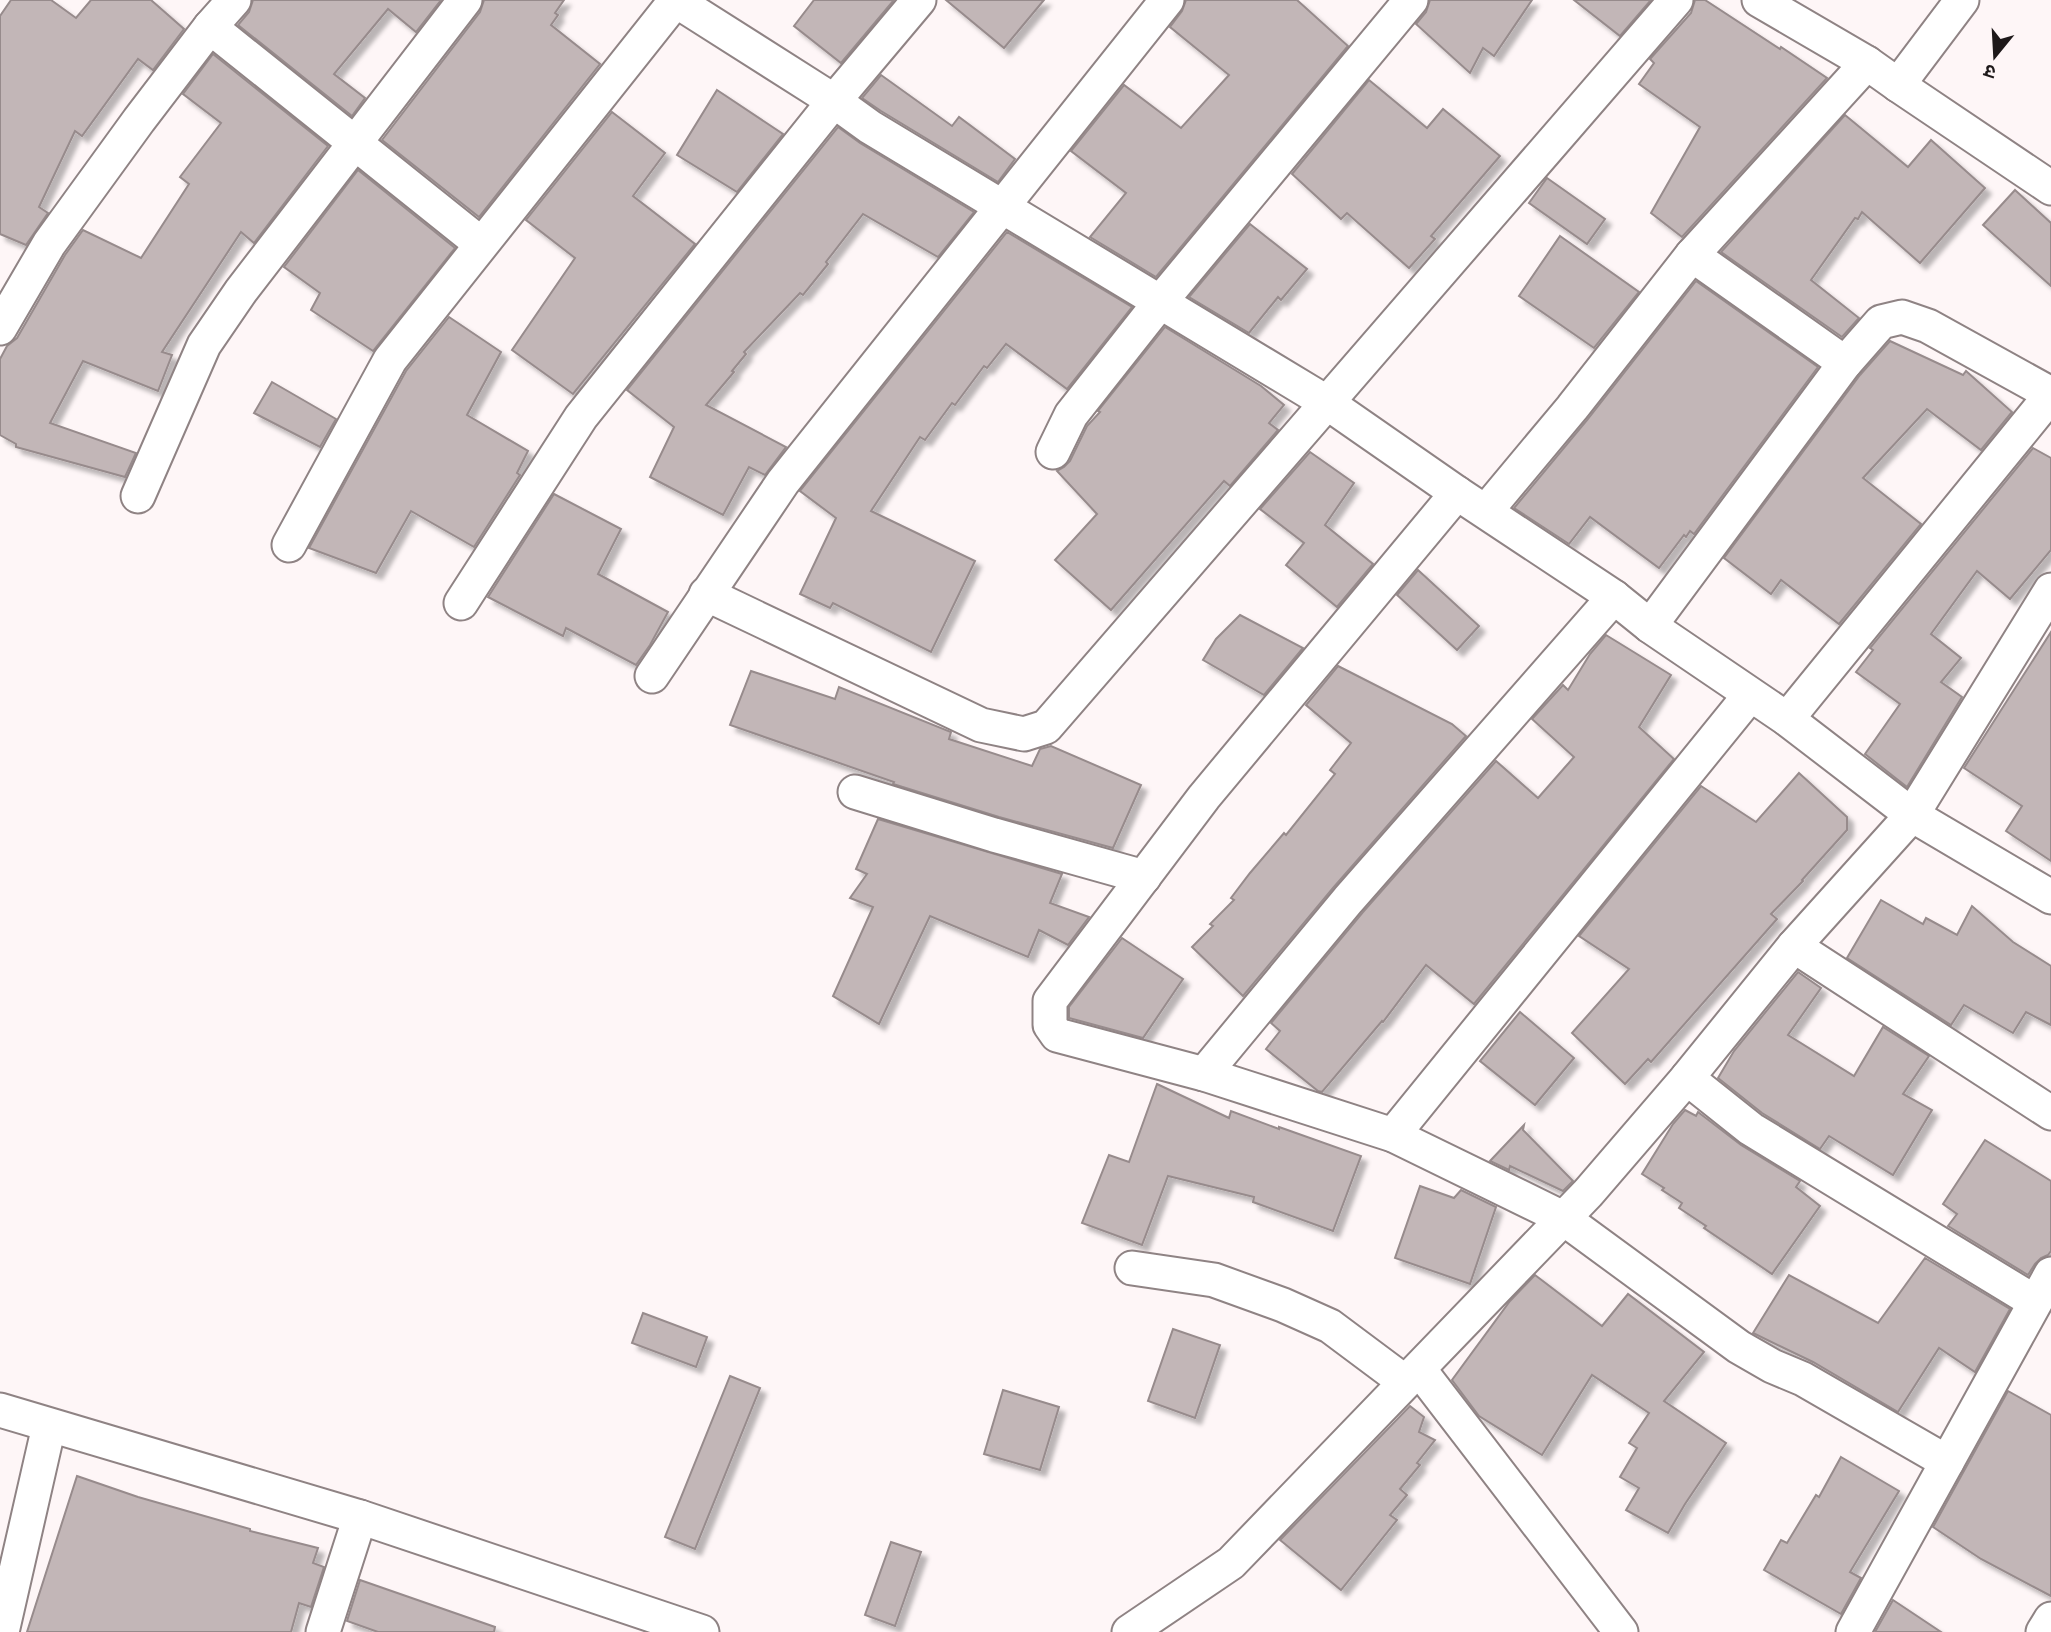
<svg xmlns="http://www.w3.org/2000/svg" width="2051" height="1632" viewBox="0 0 2051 1632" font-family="Manrope,'Noto Sans Devanagari',sans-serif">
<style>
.building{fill:#c2b6b7;stroke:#978b8c;stroke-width:2;filter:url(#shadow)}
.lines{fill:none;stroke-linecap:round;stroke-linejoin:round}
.street-casing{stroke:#8f8384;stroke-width:37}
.street{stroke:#fff;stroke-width:33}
</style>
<defs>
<filter id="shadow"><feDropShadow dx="6" dy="6" stdDeviation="2" flood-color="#0004"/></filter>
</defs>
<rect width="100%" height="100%" fill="#fef6f7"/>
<!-- building -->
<g class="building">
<polygon points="11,0 51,0 76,18 91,0 151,0 184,29 153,70 138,59 82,136 75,131 39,207 48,213 26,245 0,234 0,16"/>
<polygon points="253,0 441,0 416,32 388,9 334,74 365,98 352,116 238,25 249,12"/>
<polygon points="484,0 564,0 555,13 558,15 551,25 600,64 479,217 382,140 480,12"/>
<polygon points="814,0 894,0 841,63 794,26"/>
<polygon points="946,0 1044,0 1004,48"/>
<polygon points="1186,0 1297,0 1348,46 1156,277 1090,237 1126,193 1071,151 1124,85 1181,128 1229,75 1170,27 1182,11"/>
<polygon points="1430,0 1532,0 1494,56 1483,48 1470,73 1416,24 1426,12"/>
<polygon points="1574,0 1651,0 1620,36"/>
<polygon points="1695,0 1705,0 1780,49 1781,47 1827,78 1682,237 1651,213 1700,127 1639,84 1654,63 1650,59 1691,13"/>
<polygon points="213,54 328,146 254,243 241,232 162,352 172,355 158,391 83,361 50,423 136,453 125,477 16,447 16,444 0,435 0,359 7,346 17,338 65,255 83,230 141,258 189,184 180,177 221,123 183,94"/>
<polygon points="881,75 952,126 959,117 1015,159 998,182 881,111 862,98"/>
<polygon points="1369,80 1427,128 1443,109 1500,156 1431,236 1435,239 1409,268 1347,213 1341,219 1292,174"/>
<polygon points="717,90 783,134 737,192 677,155"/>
<polygon points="612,112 665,153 633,196 695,244 573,394 512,350 575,258 526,220"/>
<polygon points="1845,115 1908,167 1931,140 1985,188 1920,263 1862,212 1858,219 1855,218 1811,280 1859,318 1842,337 1721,252"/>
<polygon points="838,127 860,143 974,212 938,257 863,214 826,262 828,264 803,295 800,293 744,352 746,354 732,371 734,372 706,405 786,447 765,475 749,467 723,515 650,477 674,427 627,390"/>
<polygon points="358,170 455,248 373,351 311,310 320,293 284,267"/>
<polygon points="1547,178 1605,219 1587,244 1529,203"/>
<polygon points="2015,190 2051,223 2051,286 1983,225"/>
<polygon points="1250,224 1307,269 1281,300 1278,297 1249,333 1189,297"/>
<polygon points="1007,232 1132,307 1067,389 1006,344 987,368 984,366 955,405 952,403 925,440 920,437 871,511 975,561 931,652 833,603 830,608 800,594 836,518 800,491"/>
<polygon points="1560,236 1639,292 1594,348 1519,296"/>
<polygon points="1696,281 1818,367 1694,534 1690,531 1686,537 1684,535 1659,568 1590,517 1569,544 1514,508 1587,420"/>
<polygon points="449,317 501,352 467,415 528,451 517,473 520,475 474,547 411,511 376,573 309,548 406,371"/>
<polygon points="1165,327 1261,386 1284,405 1269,423 1278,430 1230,486 1224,481 1111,610 1055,560 1097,514 1057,471 1064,467 1070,461 1087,426 1100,412 1098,411"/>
<polygon points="1890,341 1963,375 1966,371 2012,412 1981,450 1927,409 1863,478 1921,524 1839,624 1781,580 1771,594 1724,558 1860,375"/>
<polygon points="272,382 336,419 320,447 254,413"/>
<polygon points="2033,448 2051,458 2051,550 2010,599 1977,571 1931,634 1961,658 1941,682 1962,697 1907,787 1865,754 1900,704 1856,672 1873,650 1870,648"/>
<polygon points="1310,452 1354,483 1325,525 1373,564 1337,607 1286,565 1304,543 1260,509"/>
<polygon points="554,494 621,529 598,574 668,612 650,645 636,665 566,628 563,636 488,597"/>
<polygon points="1418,570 1479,626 1457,650 1397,595"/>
<polygon points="1240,615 1303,648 1264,695 1203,660 1216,639"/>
<polygon points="2051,632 2051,861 2006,831 2022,806 1964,768"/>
<polygon points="1606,635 1671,675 1639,727 1674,759 1474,1004 1426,965 1383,1022 1382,1021 1322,1092 1318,1091 1266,1049 1280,1031 1271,1023 1363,912 1496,761 1538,798 1574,757 1532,719 1563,685 1568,690 1590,654"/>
<polygon points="1338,666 1452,724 1466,736 1333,888 1243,996 1192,947 1213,926 1210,924 1234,900 1231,898 1250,873 1284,833 1286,835 1335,774 1330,770 1351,743 1306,705"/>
<polygon points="751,671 835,699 839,687 951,732 949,739 1032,766 1040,749 1051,746 1141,785 1113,848 999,817 893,784 894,782 730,725"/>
<polygon points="1799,773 1847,817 1847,830 1802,880 1803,881 1771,914 1777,919 1651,1062 1648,1059 1625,1084 1572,1033 1629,969 1579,936 1701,786 1756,822"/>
<polygon points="878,819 1062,874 1050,903 1089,917 1068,945 1039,930 1028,957 930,916 879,1024 833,996 873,907 850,898 867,874 856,869"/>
<polygon points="1881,900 1923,924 1926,918 1957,935 1972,906 2013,942 2051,966 2051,1025 2026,1012 2013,1033 1964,1005 1951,1025 1847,958"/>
<polygon points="1122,938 1183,979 1143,1038 1069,1018 1069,1007"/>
<polygon points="1798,972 1821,988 1788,1035 1854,1076 1883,1027 1929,1056 1903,1094 1932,1110 1893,1175 1829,1136 1820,1149 1762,1113 1718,1078 1734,1051"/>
<polygon points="1520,1012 1574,1058 1535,1105 1480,1061"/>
<polygon points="1157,1084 1229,1118 1231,1111 1279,1129 1279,1127 1361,1156 1333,1231 1253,1202 1254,1197 1168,1176 1142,1245 1082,1223 1109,1155 1129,1162"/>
<polygon points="1685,1110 1696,1116 1698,1112 1741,1145 1800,1181 1796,1187 1820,1206 1772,1274 1704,1228 1706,1226 1679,1208 1682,1203 1662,1190 1664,1188 1642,1174 1673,1124"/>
<polygon points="1524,1125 1523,1130 1573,1181 1563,1191 1510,1166 1509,1170 1490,1161"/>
<polygon points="1985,1140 2051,1181 2051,1251 2048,1255 2041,1258 2035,1264 2028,1275 1948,1226 1957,1214 1943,1204"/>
<polygon points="1420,1186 1454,1198 1461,1190 1496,1207 1470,1284 1395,1258"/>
<polygon points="1925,1258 2010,1309 1975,1372 1939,1348 1898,1412 1813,1362 1753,1333 1789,1275 1878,1323"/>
<polygon points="1535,1275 1602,1326 1628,1294 1704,1352 1664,1401 1726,1443 1685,1504 1668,1533 1626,1510 1639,1488 1620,1477 1637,1448 1629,1443 1649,1413 1592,1375 1542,1455 1479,1416 1452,1380 1510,1301"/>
<polygon points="643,1313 707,1337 696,1367 632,1343"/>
<polygon points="1173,1329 1220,1345 1195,1418 1148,1401"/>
<polygon points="730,1376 760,1388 695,1549 665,1537"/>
<polygon points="1003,1390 1059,1407 1040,1470 984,1454"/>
<polygon points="2008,1391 2051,1415 2051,1596 1981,1559 1933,1527"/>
<polygon points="1410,1406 1424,1417 1419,1432 1435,1440 1417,1463 1420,1465 1400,1489 1407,1495 1390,1515 1397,1520 1341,1590 1280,1540"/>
<polygon points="1841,1457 1899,1491 1850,1572 1861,1578 1841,1614 1764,1570 1781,1540 1787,1543 1816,1495 1819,1497"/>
<polygon points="77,1476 138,1497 250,1529 250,1531 318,1548 313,1563 324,1567 311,1607 299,1603 291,1632 27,1632"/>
<polygon points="891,1542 921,1552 895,1626 865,1615"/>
<polygon points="360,1580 495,1627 494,1632 378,1632 347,1621"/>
<polygon points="1893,1600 1941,1632 1875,1632"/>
</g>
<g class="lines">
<defs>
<g id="street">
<polyline points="675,0 834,101 870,127 1326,402 1457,493 1614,597 1650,626 1787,719 1912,815 1794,946 1687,1078 1588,1193 1231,1563 1129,1632"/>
<polyline points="1759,0 1867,63 1898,85 2051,188"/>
<polyline points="210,27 481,244"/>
<polyline points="1898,85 1962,0"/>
<polyline points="1692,255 1845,363"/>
<polyline points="0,328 49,244 139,120 210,27 234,0"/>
<polyline points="1053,452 1071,415 1161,301 1411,0"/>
<polyline points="1457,493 1204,797 1050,1001 1050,1025 1057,1035 1204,1074 1393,1135 1563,1218 1739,1347 1772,1366 1803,1379 1947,1462"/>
<polyline points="138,496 204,345 241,291 465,0"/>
<polyline points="1486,511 1572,408 1692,255 1867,63"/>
<polyline points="289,545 390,360 676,0"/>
<polyline points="2051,590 1912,815 2051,897"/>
<polyline points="706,594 981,725 1024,734 1046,727 1676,0"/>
<polyline points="461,603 581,417 834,101 919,0"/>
<polyline points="1650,626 1845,363 1881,322 1902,317 1928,326 2051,394"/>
<polyline points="652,676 783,482 1167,0"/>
<polyline points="1787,719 2051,395"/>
<polyline points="855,792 994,835 1144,877"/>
<polyline points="1794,946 2051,1113"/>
<polyline points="1204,1074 1348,900 1614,597"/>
<polyline points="1687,1078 1751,1129 2035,1302"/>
<polyline points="1393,1135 1750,695"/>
<polyline points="1132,1268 1214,1280 1283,1305 1330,1326 1405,1382"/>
<polyline points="1419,1369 1621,1632"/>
<polyline points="0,1410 360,1517 702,1632"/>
<polyline points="2,1632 49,1426"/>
<polyline points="323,1632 360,1517"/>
<polyline points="1853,1632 2051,1274"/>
<polyline points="2043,1632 2051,1619"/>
</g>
</defs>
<!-- street casing -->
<use href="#street" class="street-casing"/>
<!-- street -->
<use href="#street" class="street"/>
</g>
<!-- north arrow -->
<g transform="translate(1995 56) rotate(198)" stroke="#fef6f7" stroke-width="5" paint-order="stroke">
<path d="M0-5L12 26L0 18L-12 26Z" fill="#1e191a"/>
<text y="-10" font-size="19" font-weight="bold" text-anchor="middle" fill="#1e191a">उ</text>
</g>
</svg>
